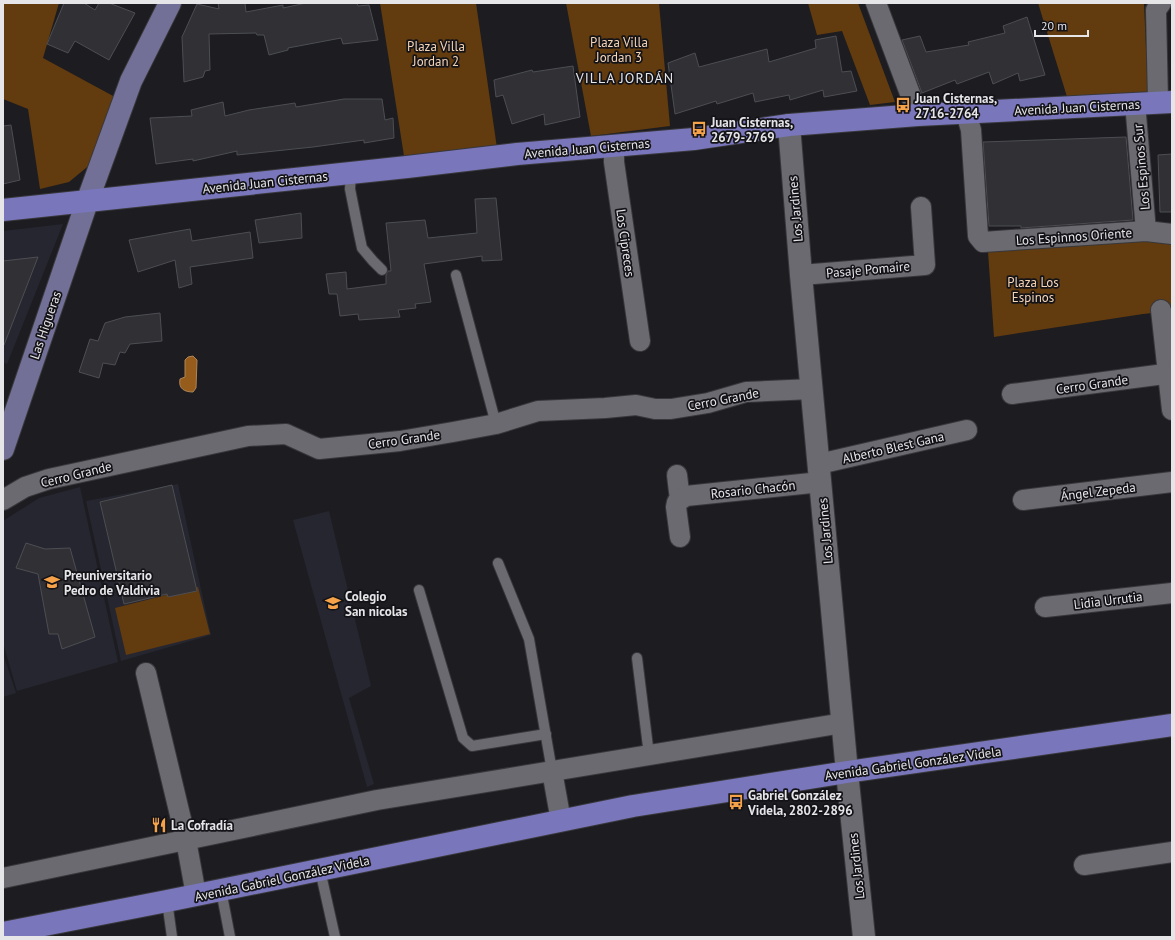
<svg xmlns="http://www.w3.org/2000/svg" width="1175" height="940" viewBox="0 0 1175 940" font-family="'PT Sans',sans-serif">
<style>
.built{fill:#262630}
.green{fill:#623b0e}
.water{fill:#965c1b;stroke:#ae8559}
.building{fill:#303035;stroke:#4d4e53}
.lines{fill:none;stroke-linecap:round;stroke-linejoin:round}
.service-casing{stroke:#38383c;stroke-width:12}
.minor-casing{stroke:#38383c;stroke-width:22}
.tertiary-casing{stroke:#38383c;stroke-width:24}
.secondary-casing{stroke:#38383c;stroke-width:24}
.primary-casing{stroke:#38383c;stroke-width:24}
.service{stroke:#6a6a70;stroke-width:10}
.minor{stroke:#6a6a70;stroke-width:20}
.tertiary{stroke:#6a6a70;stroke-width:22}
.secondary{stroke:#727096;stroke-width:22}
.primary{stroke:#7a76bb;stroke-width:22}
.labels{text-anchor:middle;stroke-width:3.5;stroke-linejoin:round;paint-order:stroke}
.park-label{font-size:13px;fill:#f7d6b7;stroke:#131318}
.poi-label{font-size:13px;font-weight:bold;fill:#e6e6e9;stroke:#131318;text-anchor:start}
.street-label{font-size:13px;fill:#e6e6e9;stroke:#131318}
.neighbourhood-label{font-size:14px;letter-spacing:1px;fill:#e6e6e9;stroke:#131318}
</style>
<rect width="100%" height="100%" fill="#1c1c21"/>
<!-- built -->
<g class="built">
<polygon points="63,224 7,364 3,362 3,231"/>
<polygon points="178,484 211,635 121,661 86,501"/>
<polygon points="80,487 118,662 17,691 3,643 3,521 39,498"/>
<polygon points="329,511 371,686 349,698 374,784 367,787 293,520"/>
<polygon points="3,654 16,693 3,697"/>
</g>
<!-- green -->
<g class="green">
<polygon points="3,3 59,3 43,58 115,97 92,163 69,182 40,189 28,109 3,99"/>
<polygon points="380,3 476,3 497,148 404,156"/>
<polygon points="566,3 659,3 670,126 591,136"/>
<polygon points="808,3 858,3 895,102 870,105 842,31 817,35"/>
<polygon points="1038,3 1144,3 1148,95 1068,100"/>
<polygon points="1146,241 1172,244 1172,311 1143,314 994,337 988,252"/>
<polygon points="198,587 210,634 126,655 115,608"/>
</g>
<!-- water -->
<path class="water" d="M193 356 197 360 196 388 193 392C185 392 178 389 180 379L185 377V360L188 357Z"/>
<!-- building -->
<g class="building">
<polygon points="64,3 84,3 95,10 99,3 109,3 135,13 109,60 75,41 68,53 47,44"/>
<polygon points="218,3 245,3 246,12 283,5 283,8 306,3 357,3 358,6 369,5 378,40 343,44 341,38 288,48 288,50 269,55 264,35 257,35 256,33 209,34 210,70 205,71 203,77 184,82 182,37 197,4 219,9"/>
<polygon points="1027,17 1045,75 1020,81 1018,73 993,84 989,72 957,84 955,80 922,93 902,40 920,36 926,52 969,45 968,42 1005,33 1003,26"/>
<polygon points="836,36 842,72 851,71 857,91 824,97 823,90 790,100 789,95 755,102 753,93 717,104 716,101 675,114 668,63 695,53 699,67 767,49 769,62 816,48 815,40"/>
<polygon points="573,66 580,117 545,125 544,114 512,124 503,95 496,97 494,80 532,70 533,72"/>
<polygon points="344,99 382,99 385,120 393,118 394,138 364,143 364,140 313,147 237,155 237,151 193,161 193,159 156,164 150,118 192,116 191,110 223,102 225,116 249,110 295,103 296,107"/>
<polygon points="11,125 20,180 3,184 3,126"/>
<polygon points="1126,137 1133,220 1021,228 1021,226 989,226 983,142"/>
<polygon points="1172,154 1172,212 1160,212 1158,155"/>
<polygon points="496,198 502,260 482,261 482,256 424,264 431,302 415,304 416,308 398,310 400,317 359,320 358,314 340,316 337,294 329,294 326,274 346,272 347,289 386,284 386,275 388,271 391,271 386,223 425,220 428,238 477,233 475,199"/>
<polygon points="301,213 302,238 259,243 255,220"/>
<polygon points="190,229 192,241 250,232 253,258 190,267 192,284 179,288 175,260 138,272 129,240"/>
<polygon points="38,257 4,345 3,345 3,261"/>
<polygon points="160,313 162,341 130,344 125,353 120,352 115,365 103,363 99,378 79,372 90,339 98,341 105,323 125,317"/>
<polygon points="172,485 197,591 168,597 167,594 124,604 100,502"/>
<polygon points="26,543 45,549 70,548 95,637 62,649 58,634 49,634 38,574 16,568"/>
</g>
<g class="lines">
<defs>
<g id="service">
<polyline points="351,173 350,189 359,234 362,248 373,261 382,270"/>
<polyline points="456,275 496,424"/>
<polyline points="498,563 529,639 552,771"/>
<polyline points="419,590 463,738 472,746 546,734"/>
<polyline points="637,658 649,755"/>
<polyline points="320,870 335,937"/>
<polyline points="221,890 230,937"/>
<polyline points="167,901 172,937"/>
</g>
<g id="minor">
<polyline points="876,3 918,115"/>
<polyline points="1158,102 1156,10 1161,3"/>
<polyline points="1135,103 1146,231"/>
<polyline points="966,113 971,130 978,236 983,242 1146,231 1172,234"/>
<polyline points="614,146 614,162 640,341"/>
<polyline points="801,275 925,265 921,207"/>
<polyline points="1161,310 1172,410"/>
<polyline points="1012,394 1172,373"/>
<polyline points="819,464 967,430"/>
<polyline points="677,475 679,492 681,496 686,496"/>
<polyline points="3,500 25,487 49,479 248,436 286,434 319,449 400,441 453,432 496,424 538,411 605,408 636,405 655,409 671,409 708,403 746,392 812,389"/>
<polyline points="1023,500 1172,482"/>
<polyline points="680,537 676,507 677,502 686,496 821,482"/>
<polyline points="1045,607 1172,593"/>
<polyline points="146,673 186,840 196,895"/>
<polyline points="552,771 561,821"/>
<polyline points="1084,865 1172,852"/>
<polyline points="3,878 377,800 843,723"/>
</g>
<polyline id="tertiary" points="789,125 801,275 847,772 864,937"/>
<polyline id="secondary" points="3,449 87,202 131,81 170,3"/>
<g id="primary">
<polyline points="3,210 407,167 517,154 694,139 789,125 918,115 1172,102"/>
<polyline points="3,933 167,901 633,806 847,772 1172,725"/>
</g>
</defs>
<!-- service casing -->
<use href="#service" class="service-casing"/>
<!-- minor casing -->
<use href="#minor" class="minor-casing"/>
<!-- tertiary casing -->
<use href="#tertiary" class="tertiary-casing"/>
<!-- secondary casing -->
<use href="#secondary" class="secondary-casing"/>
<!-- primary casing -->
<use href="#primary" class="primary-casing"/>
<!-- service -->
<use href="#service" class="service"/>
<!-- minor -->
<use href="#minor" class="minor"/>
<!-- tertiary -->
<use href="#tertiary" class="tertiary"/>
<!-- secondary -->
<use href="#secondary" class="secondary"/>
<!-- primary -->
<use href="#primary" class="primary"/>
</g>
<!-- icons -->
<defs>
<symbol id="bus-bare" viewBox="-9 -9 18 18"><path d="M-5-6H5V4H4V6H2V4H-2V6H-4V4H-5ZM-3.5-4V0h7V-4ZM-3.5 1.2v1.5H-2V1.2ZM2 1.2v1.5H3.5V1.2Z" fill="#f6a248" stroke="#131318" stroke-width="2.5" paint-order="stroke"/></symbol>
<symbol id="school-bare" viewBox="-9 -9 18 18"><path d="M0-5L7-2L0 1L-7-2ZM-4 1L0 2.5L4 1V4Q0 6-4 4Z" fill="#f6a248" stroke="#131318" stroke-width="2.5" paint-order="stroke"/></symbol>
<symbol id="restaurant-bare" viewBox="-9 -9 18 18"><path d="M-5-6h1v4h1v-4h1v4h1v-4h1v5L-1.5 .5V6h-2V.5L-5-1ZM5-6V6H3V1.5H1.5Q1.5-4 5-6Z" fill="#f6a248" stroke="#131318" stroke-width="2.5" paint-order="stroke"/></symbol>
</defs>
<g fill-rule="evenodd">
<use href="#bus-bare" x="892" y="94" width="22" height="22"/>
<use href="#bus-bare" x="688" y="118" width="22" height="22"/>
<use href="#school-bare" x="41" y="571" width="22" height="22"/>
<use href="#school-bare" x="322" y="592" width="22" height="22"/>
<use href="#bus-bare" x="725" y="791" width="22" height="22"/>
<use href="#restaurant-bare" x="148" y="814" width="22" height="22"/>
</g>
<g class="labels">
<!-- park labels -->
<g class="park-label">
<text x="619" y="47">Plaza Villa<tspan x="619" dy="15">Jordan 3</tspan></text>
<text x="436" y="51">Plaza Villa<tspan x="436" dy="15">Jordan 2</tspan></text>
<text x="1033" y="287">Plaza Los<tspan x="1033" dy="15">Espinos</tspan></text>
</g>
<!-- poi labels -->
<g class="poi-label">
<text x="915" y="103">Juan Cisternas,<tspan x="915" dy="15">2716-2764</tspan></text>
<text x="711" y="127">Juan Cisternas,<tspan x="711" dy="15">2679-2769</tspan></text>
<text x="64" y="580">Preuniversitario<tspan x="64" dy="15">Pedro de Valdivia</tspan></text>
<text x="345" y="601">Colegio<tspan x="345" dy="15">San nicolas</tspan></text>
<text x="748" y="800">Gabriel González<tspan x="748" dy="15">Videla, 2802-2896</tspan></text>
<text x="171" y="830">La Cofradía</text>
</g>
<!-- street labels -->
<g class="street-label">
<text transform="translate(1077 107) rotate(-3)" y="5">Avenida Juan Cisternas</text>
<text transform="translate(587 148) rotate(-5)" y="5">Avenida Juan Cisternas</text>
<text transform="translate(1141 167) rotate(-95)" y="5">Los Espinos Sur</text>
<text transform="translate(265 182) rotate(-6)" y="5">Avenida Juan Cisternas</text>
<text transform="translate(795 209) rotate(-95)" y="5">Los Jardines</text>
<text transform="translate(1074 236) rotate(-4)" y="5">Los Espinnos Oriente</text>
<text transform="translate(626 243) rotate(82)" y="5">Los Cipreces</text>
<text transform="translate(868 269) rotate(-5)" y="5">Pasaje Pomaire</text>
<text transform="translate(45 325) rotate(-71)" y="5">Las Higueras</text>
<text transform="translate(1092 384) rotate(-8)" y="5">Cerro Grande</text>
<text transform="translate(723 399) rotate(-11)" y="5">Cerro Grande</text>
<text transform="translate(404 439) rotate(-8)" y="5">Cerro Grande</text>
<text transform="translate(893 447) rotate(-13)" y="5">Alberto Blest Gana</text>
<text transform="translate(76 474) rotate(-14)" y="5">Cerro Grande</text>
<text transform="translate(753 489) rotate(-6)" y="5">Rosario Chacón</text>
<text transform="translate(1098 491) rotate(-7)" y="5">Ángel Zepeda</text>
<text transform="translate(825 531) rotate(-95)" y="5">Los Jardines</text>
<text transform="translate(1108 600) rotate(-7)" y="5">Lidia Urrutia</text>
<text transform="translate(913 763) rotate(-8)" y="5">Avenida Gabriel González Videla</text>
<text transform="translate(856 866) rotate(-96)" y="5">Los Jardines</text>
<text transform="translate(282 878) rotate(-12)" y="5">Avenida Gabriel González Videla</text>
</g>
<!-- neighbourhood labels -->
<g class="neighbourhood-label">
<text x="625" y="83">VILLA JORDÁN</text>
</g>
</g>
<!-- border -->
<rect width="1175" height="940" fill="none" stroke="#e6e6e9" stroke-width="8"/>
<!-- scale -->
<path d="M1035 30v6h53v-6" fill="none" stroke="#e6e6e9" stroke-width="2"/>
<text x="1041" y="30" font-size="12" fill="#e6e6e9" stroke="#131318" stroke-width="3" paint-order="stroke">20 m</text>
</svg>
